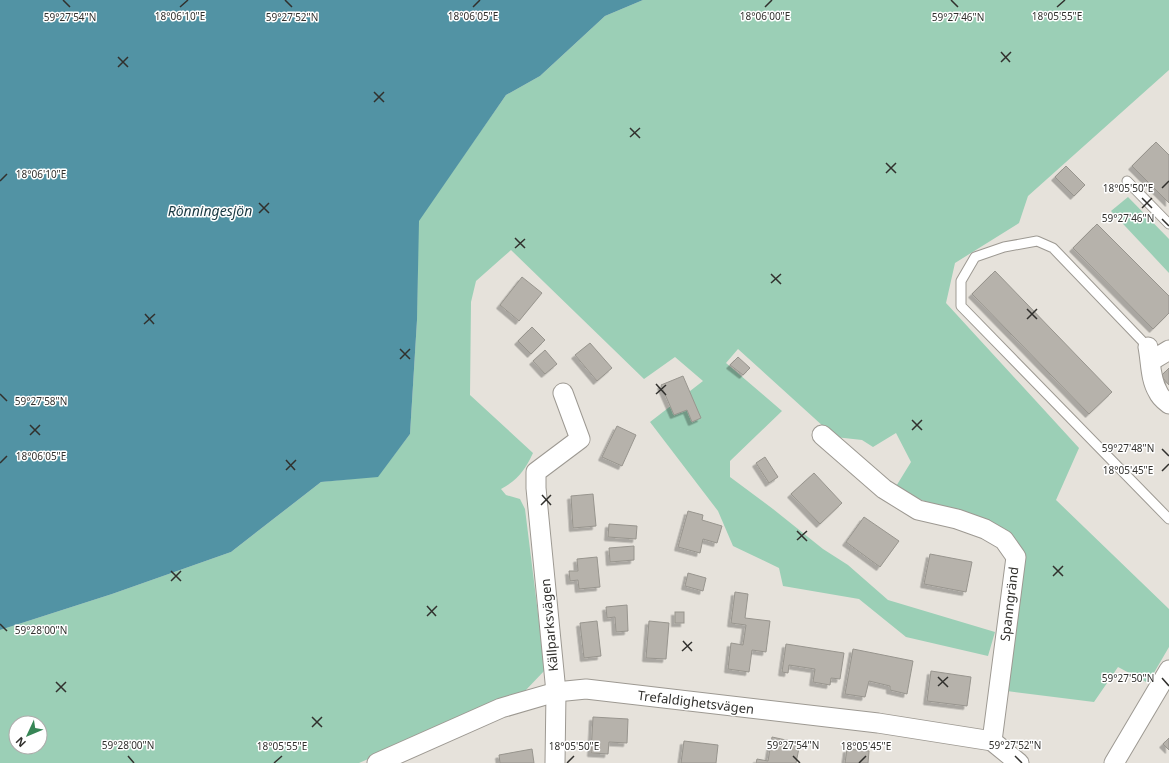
<svg xmlns="http://www.w3.org/2000/svg" width="1169" height="763" viewBox="0 0 1169 763" font-family="'Noto Sans',sans-serif">
<style>
.green{fill:#9bcfb6;fill-rule:evenodd}
.water{fill:#5293a4}
.building{fill:#b6b2ab;stroke:#98958e;filter:url(#shadow)}
.lines{fill:none;stroke-linecap:round;stroke-linejoin:round}
.service-casing{stroke:#9d9992;stroke-width:11}
.minor-casing{stroke:#9d9992;stroke-width:21}
.service{stroke:#fff;stroke-width:9}
.minor{stroke:#fff;stroke-width:19}
.ticks{fill:none;stroke:#31302d;stroke-width:1.5}
.labels{text-anchor:middle;stroke-width:3;stroke-linejoin:round;paint-order:stroke}
.street-label{font-size:13px;fill:#31302d;stroke:#fff}
.water-label{font-size:14px;font-style:italic;fill:#193942;stroke:#fff}
.ticks-label{font-size:10px;text-anchor:middle;fill:#31302d;stroke:#fff;stroke-width:3;stroke-linejoin:round;paint-order:stroke}
</style>
<defs>
<filter id="shadow"><feDropShadow dx="-3.5" dy="3.5" stdDeviation="0" flood-color="#0004"/></filter>
</defs>
<rect width="100%" height="100%" fill="#e6e2db"/>
<!-- green -->
<g class="green">
<path d="M643 0H1169V70L1028 196 1019 223 955 263 946 303 1079 448 1056 500 1169 609V647L1148 683 1118 667 1094 702 1007 691 1015 544 1005 529 942 509 895 488 911 462 896 433 873 447 862 440 835 437 738 349 726 363 782 411 730 461V477L773 509 823 549 848 565 888 600 995 632 988 656 906 637 859 599 783 586 779 568 733 546 718 511 650 422 703 381 675 357 644 379 511 250 476 281 471 302 470 395 533 453C525 470 518 480 501 489L506 495 520 499 525 509 545 670 525 691 359 763H0V630L112 594 231 552 321 482 378 476 410 434 417 320 418 221 506 95 540 76 605 16ZM16 723H40V747H16Z"/>
<polygon points="1128,197 1169,239 1169,273 1111,211"/>
</g>
<!-- water -->
<polygon class="water" points="0,0 643,0 605,16 540,76 506,95 419,221 417,320 410,434 378,477 321,482 231,552 112,594 0,630"/>
<!-- building -->
<g class="building">
<polygon points="1156,142 1169,155 1169,203 1132,166"/>
<polygon points="1066,166 1085,185 1074,196 1055,177"/>
<polygon points="1097,224 1169,296 1169,313 1153,329 1073,248"/>
<polygon points="995,271 1112,392 1089,414 972,294"/>
<polygon points="522,277 542,293 519,321 500,305"/>
<polygon points="532,327 545,340 531,354 518,341"/>
<polygon points="590,343 612,368 597,381 575,355"/>
<polygon points="545,350 557,364 545,374 533,361"/>
<polygon points="738,357 750,368 743,375 730,365"/>
<polygon points="1169,368 1169,385 1161,376"/>
<polygon points="683,376 701,418 692,422 687,410 674,415 661,385"/>
<polygon points="617,426 636,435 622,466 602,457"/>
<polygon points="765,457 778,477 769,483 756,463"/>
<polygon points="814,473 842,503 820,524 791,494"/>
<polygon points="593,494 596,526 573,528 571,496"/>
<polygon points="688,511 703,515 702,520 722,526 717,543 703,539 700,553 678,547"/>
<polygon points="864,517 899,541 880,567 846,542"/>
<polygon points="609,524 637,526 636,539 608,537"/>
<polygon points="634,546 634,560 610,562 609,548"/>
<polygon points="930,554 972,562 966,592 924,584"/>
<polygon points="597,557 600,587 579,589 578,580 570,581 569,571 578,571 577,559"/>
<polygon points="688,573 706,578 703,591 685,586"/>
<polygon points="735,592 748,594 745,618 770,621 766,652 752,650 749,672 728,669 731,643 743,645 746,625 731,623"/>
<polygon points="627,605 628,631 616,632 615,617 607,618 606,607"/>
<rect x="675" y="612" width="9" height="11"/>
<polygon points="597,621 601,656 584,658 580,623"/>
<polygon points="649,621 669,623 666,659 646,658"/>
<polygon points="786,644 844,653 840,679 831,678 830,685 813,682 815,669 789,665 788,673 782,672"/>
<polygon points="853,649 913,661 907,694 890,690 890,686 869,681 865,697 845,694"/>
<polygon points="931,671 971,677 967,706 927,701"/>
<polygon points="593,717 628,719 627,743 609,742 608,754 591,753"/>
<polygon points="772,737 800,743 796,763 756,763 757,759 768,761"/>
<polygon points="1169,738 1169,750 1163,744"/>
<polygon points="684,741 718,745 716,763 681,763"/>
<polygon points="532,749 534,763 500,763 499,755"/>
<polygon points="847,749 869,751 868,763 845,763"/>
</g>
<g class="lines">
<defs>
<g id="service">
<polyline points="1127,181 1169,224"/>
<polyline points="1148,347 1053,248 1037,241 1004,247 975,257 961,281 961,306 1169,519"/>
</g>
<g id="minor">
<path d="M1148 347C1151 362 1150 379 1158 392 1160 397 1165 401 1169 404"/>
<polyline points="1151,361 1169,350"/>
<polyline points="822,435 884,489 918,510 957,519 985,529 1004,540 1016,557 992,741"/>
<polyline points="377,763 501,708 556,692 586,689 878,723 992,741 1019,763"/>
<polyline points="555,763 556,692 536,488 536,472 580,439 563,393"/>
<polyline points="1114,763 1169,670"/>
</g>
</defs>
<!-- service casing -->
<use href="#service" class="service-casing"/>
<!-- minor casing -->
<use href="#minor" class="minor-casing"/>
<!-- service -->
<use href="#service" class="service"/>
<!-- minor -->
<use href="#minor" class="minor"/>
</g>
<!-- ticks -->
<path class="ticks" d="M63 0 70 7M285 0 292 7M951 0 958 7M180 7 188 0M473 7 480 0M765 7 772 0M1057 7 1065 0M1001 52 1010 62M118 57 128 67M1001 62 1011 52M118 67 128 57M374 92 384 102M374 102 384 92M630 128 640 138M630 137 640 128M886 163 896 173M886 173 896 163M0 181 7 174M1162 188 1169 181M1142 198 1152 208M259 203 269 213M1142 208 1152 198M259 213 269 203M1162 219 1169 226M515 238 525 248M515 248 525 239M771 274 781 284M771 283 781 274M1027 309 1037 319M145 314 154 324M1027 319 1037 309M144 324 155 314M400 349 410 359M400 359 410 349M656 384 666 395M0 394 7 401M656 394 666 385M912 420 922 430M30 425 40 435M912 430 922 420M30 435 40 425M1162 449 1169 456M286 460 295 470M0 463 7 456M286 470 296 460M1162 471 1169 464M542 495 551 505M541 505 551 495M797 531 807 541M797 540 807 531M1053 566 1063 576M171 571 181 581M1053 576 1063 566M171 581 181 571M427 606 436 616M427 616 437 606M0 624 7 631M683 641 692 651M682 651 692 642M938 677 948 687M1162 678 1169 686M56 682 66 692M938 686 948 677M56 692 66 682M312 717 322 727M312 727 322 717M128 756 134 763M793 756 800 763M1015 756 1022 763M274 763 282 756M567 763 574 756M859 763 866 756"/>
<g class="labels">
<!-- street labels -->
<g class="street-label">
<text transform="translate(1009 604) rotate(-83)" y="5">Spanngränd</text>
<text transform="translate(549 625) rotate(-95)" y="5">Källparksvägen</text>
<text transform="translate(696 702) rotate(7)" y="5">Trefaldighetsvägen</text>
</g>
<!-- water labels -->
<g class="water-label">
<text x="210" y="216">Rönningesjön</text>
</g>
</g>
<g class="ticks-label">
<text x="180" y="20">18°06'10"E</text>
<text x="473" y="20">18°06'05"E</text>
<text x="765" y="20">18°06'00"E</text>
<text x="1057" y="20">18°05'55"E</text>
<text x="70" y="21">59°27'54"N</text>
<text x="292" y="21">59°27'52"N</text>
<text x="958" y="21">59°27'46"N</text>
<text x="41" y="178">18°06'10"E</text>
<text x="1128" y="192">18°05'50"E</text>
<text x="1128" y="222">59°27'46"N</text>
<text x="41" y="405">59°27'58"N</text>
<text x="1128" y="452">59°27'48"N</text>
<text x="41" y="460">18°06'05"E</text>
<text x="1128" y="474">18°05'45"E</text>
<text x="41" y="634">59°28'00"N</text>
<text x="1128" y="682">59°27'50"N</text>
<text x="128" y="749">59°28'00"N</text>
<text x="793" y="749">59°27'54"N</text>
<text x="1015" y="749">59°27'52"N</text>
<text x="282" y="750">18°05'55"E</text>
<text x="574" y="750">18°05'50"E</text>
<text x="866" y="750">18°05'45"E</text>
</g>
<!-- north arrow -->
<g transform="translate(28 735) rotate(226)"><circle r="19" fill="#ffffff" stroke="#adacab"/>
<path d="M0-3L7 15L0 10L-7 15Z" fill="#378656"/>
<text y="-6" font-size="11" font-weight="bold" text-anchor="middle" fill="#31302d">N</text>
</g>
</svg>
